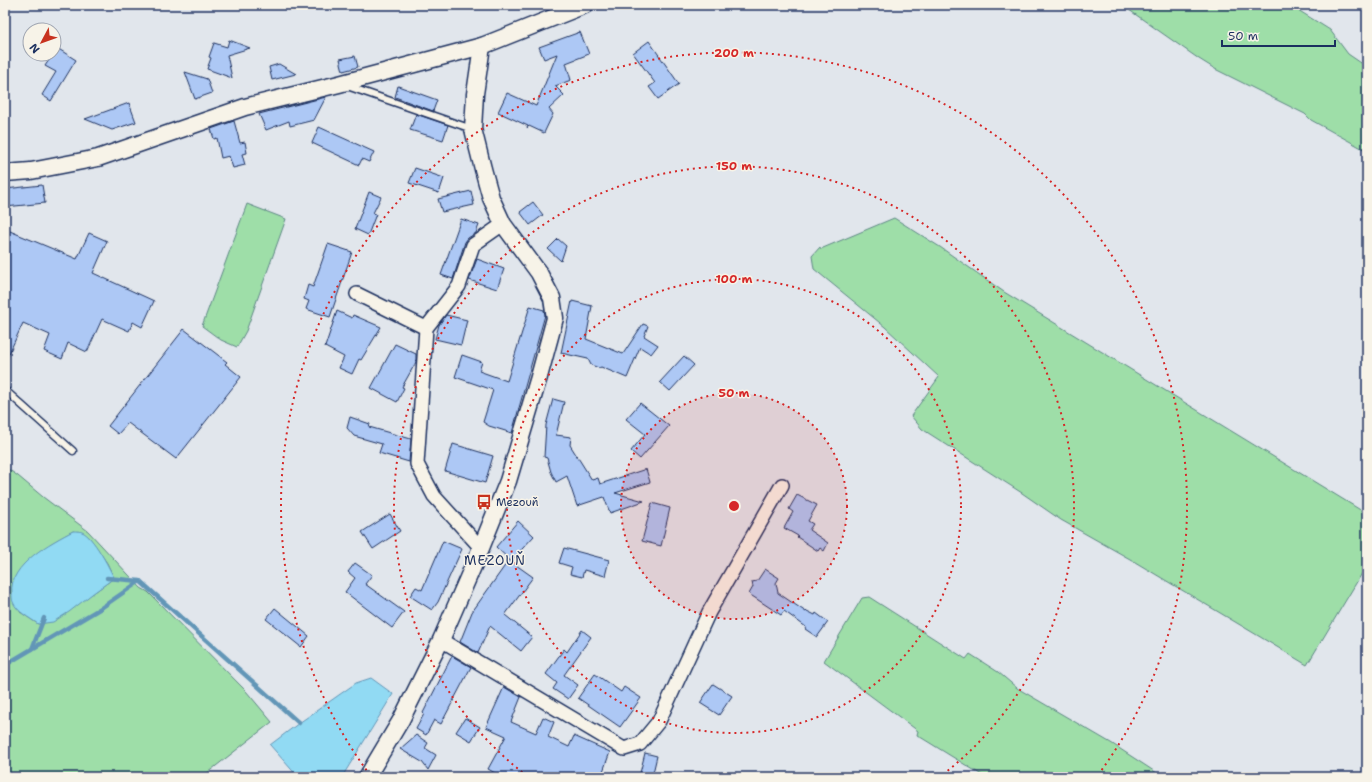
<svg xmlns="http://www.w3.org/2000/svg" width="1372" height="782" viewBox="0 0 1372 782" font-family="'Shantell Sans',sans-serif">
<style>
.green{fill:#9edea8;stroke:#5c8683;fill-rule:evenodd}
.water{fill:#91daf3;stroke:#6296b7}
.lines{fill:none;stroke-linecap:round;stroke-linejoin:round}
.stream{stroke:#6296b7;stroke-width:4.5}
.building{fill:#adc8f5;stroke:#1b2f5e}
.service-casing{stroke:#1b2f5e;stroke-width:9}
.minor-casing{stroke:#1b2f5e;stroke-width:16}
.tertiary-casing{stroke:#1b2f5e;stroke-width:19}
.service{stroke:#f7f3e8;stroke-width:6}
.minor{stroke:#f7f3e8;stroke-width:13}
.tertiary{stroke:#f7f3e8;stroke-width:16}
.ring{fill:none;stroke:#d62828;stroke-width:2;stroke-dasharray:2 4}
.labels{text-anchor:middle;stroke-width:3;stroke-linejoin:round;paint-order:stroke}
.poi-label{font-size:11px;fill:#1b2f5e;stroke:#f7f3e8;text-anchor:start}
.quarter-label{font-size:13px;letter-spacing:1px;fill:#1b2f5e;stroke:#f7f3e8}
.centre{fill:#d62828;stroke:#f7f3e8;stroke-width:2}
.ring-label{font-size:12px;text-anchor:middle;font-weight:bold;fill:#d62828;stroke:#f7f3e8;stroke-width:3;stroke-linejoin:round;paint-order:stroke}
</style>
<rect width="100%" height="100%" fill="#e1e6ec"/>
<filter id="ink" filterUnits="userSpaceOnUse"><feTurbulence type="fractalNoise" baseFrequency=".025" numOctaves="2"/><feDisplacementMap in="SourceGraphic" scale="8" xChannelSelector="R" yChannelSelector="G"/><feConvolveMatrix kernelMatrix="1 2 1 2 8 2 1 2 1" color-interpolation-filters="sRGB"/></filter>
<g filter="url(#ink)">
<!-- green -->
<g class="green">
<polygon points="1122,5 1290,5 1330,30 1348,54 1367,67 1367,151 1311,120 1305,114 1215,69 1199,59"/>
<polygon points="247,204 286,219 246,331 237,347 221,340 202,326"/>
<polygon points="894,218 940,247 1004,292 1367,514 1367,565 1307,665 1130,559 1061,520 1022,493 922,429 911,416 939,377 885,327 814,269 812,256 820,247 821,249 823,248"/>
<path d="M5 467 18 476 43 497 88 531 141 588 148 592 246 691 272 722 202 777H5ZM73 531 89 537 107 563 114 578 92 594 38 624 20 612 23 566 52 543Z"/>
<polygon points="869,597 966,659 970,654 998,672 1017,688 1111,743 1163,777 985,777 917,735 918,731 824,661 862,598"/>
</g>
<!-- water -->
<g class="water">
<path d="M73 531C76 531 80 531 82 532 93 536 109 567 114 578L92 594 69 612 53 622 38 624C30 618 17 612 13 602 12 600 12 596 12 593 8 565 52 542 73 531Z"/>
<polygon points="371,678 393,694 342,777 298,777 270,745 299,723 356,683"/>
</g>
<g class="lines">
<!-- stream -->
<g class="stream">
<polyline points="107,578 140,581"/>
<polyline points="32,649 44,618"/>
<polyline points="5,665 101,608 140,581 299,723"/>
</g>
</g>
<!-- building -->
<g class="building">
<polygon points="580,32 589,54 566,63 571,80 555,86 564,95 549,109 553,114 544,133 529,126 527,128 528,126 498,112 507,93 536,106 557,54 544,59 539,47"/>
<polygon points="229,40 250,48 227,55 232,78 207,69 211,58 209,57 214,43 227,47"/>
<polygon points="649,41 679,84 658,99 649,87 655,83 633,53"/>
<polygon points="57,48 76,60 51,101 42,95 56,72 45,66 53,54 54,54"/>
<polygon points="355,56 358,67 343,71 340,59"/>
<polygon points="279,64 296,74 272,80 269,67"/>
<polygon points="185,72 207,79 212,93 195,99"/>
<polygon points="398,86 437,100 433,111 395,97"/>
<polygon points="326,97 314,120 290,126 289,121 266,130 259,114"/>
<polygon points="129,103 136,122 112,130 85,119"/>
<polygon points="416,114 448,125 443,140 410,130"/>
<polygon points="234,121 240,143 245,142 247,153 242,154 245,165 233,168 229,156 221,158 217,138 214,139 211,129"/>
<polygon points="319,127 374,152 369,162 362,159 359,165 312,143"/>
<polygon points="415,168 444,178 439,193 409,183"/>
<polygon points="42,185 45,203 5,207 5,189"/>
<polygon points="471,191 474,205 442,212 438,199"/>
<polygon points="369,192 381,197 373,213 376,214 368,235 355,229"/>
<polygon points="533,202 543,215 530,225 520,212"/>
<polygon points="461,219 479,225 476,233 468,238 465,242 453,279 441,275"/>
<polygon points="5,229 77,259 89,233 107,241 93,273 154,301 142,327 133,322 129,331 102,319 87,352 68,343 62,359 44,351 50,335 23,323 5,362"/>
<polygon points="558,239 566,246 561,261 548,249"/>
<polygon points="328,244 352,252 330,317 306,309 309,301 304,299 308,285 313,287"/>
<polygon points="477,259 504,269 497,289 469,280"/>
<polygon points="572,301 592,306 586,339 623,354 643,324 648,326 644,336 658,345 651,354 640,347 627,378 601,367 599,368 591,365 588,359 561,353"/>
<polygon points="530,306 544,310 545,315 512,433 489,426 483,422 493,390 455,377 462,355 482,362 479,371 507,381"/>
<polygon points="337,311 352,318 353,315 381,327 361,360 359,359 352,374 339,368 344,357 325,347"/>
<polygon points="446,315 467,320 461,345 435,339 439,325"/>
<polygon points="184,329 227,362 225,364 241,377 176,459 128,423 118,434 108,426"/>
<polygon points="395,344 416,354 416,362 402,387 404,388 397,402 371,388"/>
<polygon points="684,356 694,365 670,391 660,382"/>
<polygon points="553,399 564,402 556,435 571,437 570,445 592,480 598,478 600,484 646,469 650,482 615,493 644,501 610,513 604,497 577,506 567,476 556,482 551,472 547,458 544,457 546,425"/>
<polygon points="640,403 669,426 640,459 631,451 645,434 626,419"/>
<polygon points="350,417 370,424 369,427 411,439 409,462 379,453 382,444 354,436 347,428"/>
<polygon points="453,444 493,456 485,483 445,471"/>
<polygon points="797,495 817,505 808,521 813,524 809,530 828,543 824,551 820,548 818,551 797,537 798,536 784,528 793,512 789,509"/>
<polygon points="652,503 670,508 661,546 642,541"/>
<polygon points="390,514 400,531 373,549 362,532"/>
<polygon points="518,521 534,536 511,561 496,547"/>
<polygon points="443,541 462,549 438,602 432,610 410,596 416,587 422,590"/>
<polygon points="564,548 609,560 605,576 584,570 582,577 570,574 572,567 559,563"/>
<polygon points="509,560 533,577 505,615 532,637 521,651 490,626 478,653 460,642 472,612"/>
<polygon points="355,563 372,575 365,584 404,612 392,628 345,592 355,578 348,572"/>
<polygon points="765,569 779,578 776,583 778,593 806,612 807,611 815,615 816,613 828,622 817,637 805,629 806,627 784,611 781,615 749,594 753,587 752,582 757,581"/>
<polygon points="275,608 309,636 301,647 266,619"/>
<polygon points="582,630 591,637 564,675 578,685 568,699 553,689 557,683 546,674 564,649 567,652"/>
<polygon points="452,656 471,667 441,724 434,720 426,735 416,729 424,714 423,713"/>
<polygon points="595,674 621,692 624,687 641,698 620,727 578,698"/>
<polygon points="713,684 732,696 719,715 700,703"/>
<polygon points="504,687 521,697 511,722 536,733 543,717 554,722 548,737 569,747 574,736 610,752 601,777 502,777 488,769 506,736 486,727"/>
<polygon points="465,718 480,727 471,741 456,732"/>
<polygon points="416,735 428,743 425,748 436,755 428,770 422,762 400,749"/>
<polygon points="645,753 657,756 652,777 639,777"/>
</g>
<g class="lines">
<defs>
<g id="service">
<polyline points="347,86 472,129"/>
<polyline points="5,390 73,451"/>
</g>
<g id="minor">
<polyline points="357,294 426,328"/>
<polyline points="481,548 434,496 417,464 426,328 459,286 473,245 503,224"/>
<polyline points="441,640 624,749 640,744 659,721 709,612 782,485"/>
</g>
<g id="tertiary">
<polyline points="5,173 31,171 98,158 245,107 339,84 482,46 585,5"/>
<polyline points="367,777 401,720 441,640 481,548 508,481 539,377 555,318 552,298 539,273 503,224 491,198 483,169 473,129 475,94 482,46"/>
</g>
</defs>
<!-- service casing -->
<use href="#service" class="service-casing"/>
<!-- minor casing -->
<use href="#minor" class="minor-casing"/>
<!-- tertiary casing -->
<use href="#tertiary" class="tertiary-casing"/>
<!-- service -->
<use href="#service" class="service"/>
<!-- minor -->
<use href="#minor" class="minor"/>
<!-- tertiary -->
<use href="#tertiary" class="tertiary"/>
</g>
</g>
<!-- distance rings -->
<circle cx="734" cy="506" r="113" fill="#d62828" fill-opacity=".12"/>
<g class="ring">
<circle cx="734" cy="506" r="113"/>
<circle cx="734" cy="506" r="227"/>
<path d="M527 776A340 340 0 1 1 941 776"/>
<path d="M370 775A453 453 0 1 1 1098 775"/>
</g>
<!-- icons -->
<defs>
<symbol id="bus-bare" viewBox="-9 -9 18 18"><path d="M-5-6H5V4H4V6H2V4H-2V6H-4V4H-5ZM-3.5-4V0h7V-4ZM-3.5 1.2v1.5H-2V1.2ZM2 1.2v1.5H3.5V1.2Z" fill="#c8321e" stroke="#f7f3e8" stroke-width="2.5" paint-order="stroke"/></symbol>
</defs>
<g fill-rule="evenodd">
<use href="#bus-bare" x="473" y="491" width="22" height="22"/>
</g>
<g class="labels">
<!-- poi labels -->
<g class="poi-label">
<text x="496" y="506">Mezouň</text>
</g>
<!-- quarter labels -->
<g class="quarter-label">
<text x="495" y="565">MEZOUŇ</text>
</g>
</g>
<circle cx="734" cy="506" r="6" class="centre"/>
<g class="ring-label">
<text x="734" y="57">200 m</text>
<text x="734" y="170">150 m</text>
<text x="734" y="283">100 m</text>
<text x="734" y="397">50 m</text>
</g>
<!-- margin -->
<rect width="1372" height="782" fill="none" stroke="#f7f3e8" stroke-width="20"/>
<rect x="10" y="10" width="1352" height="762" fill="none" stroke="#1b2f5e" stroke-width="1.5" filter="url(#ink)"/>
<!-- north arrow -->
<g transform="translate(42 42) rotate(229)"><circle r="19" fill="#f7f3e8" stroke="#9fa5b1"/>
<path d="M0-3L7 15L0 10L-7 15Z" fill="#c8321e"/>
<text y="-6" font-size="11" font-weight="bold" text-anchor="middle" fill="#1b2f5e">N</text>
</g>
<!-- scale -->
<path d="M1222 40v6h113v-6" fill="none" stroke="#1b2f5e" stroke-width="2"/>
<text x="1228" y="40" font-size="12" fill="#1b2f5e" stroke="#f7f3e8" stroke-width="3" paint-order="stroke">50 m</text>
</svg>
